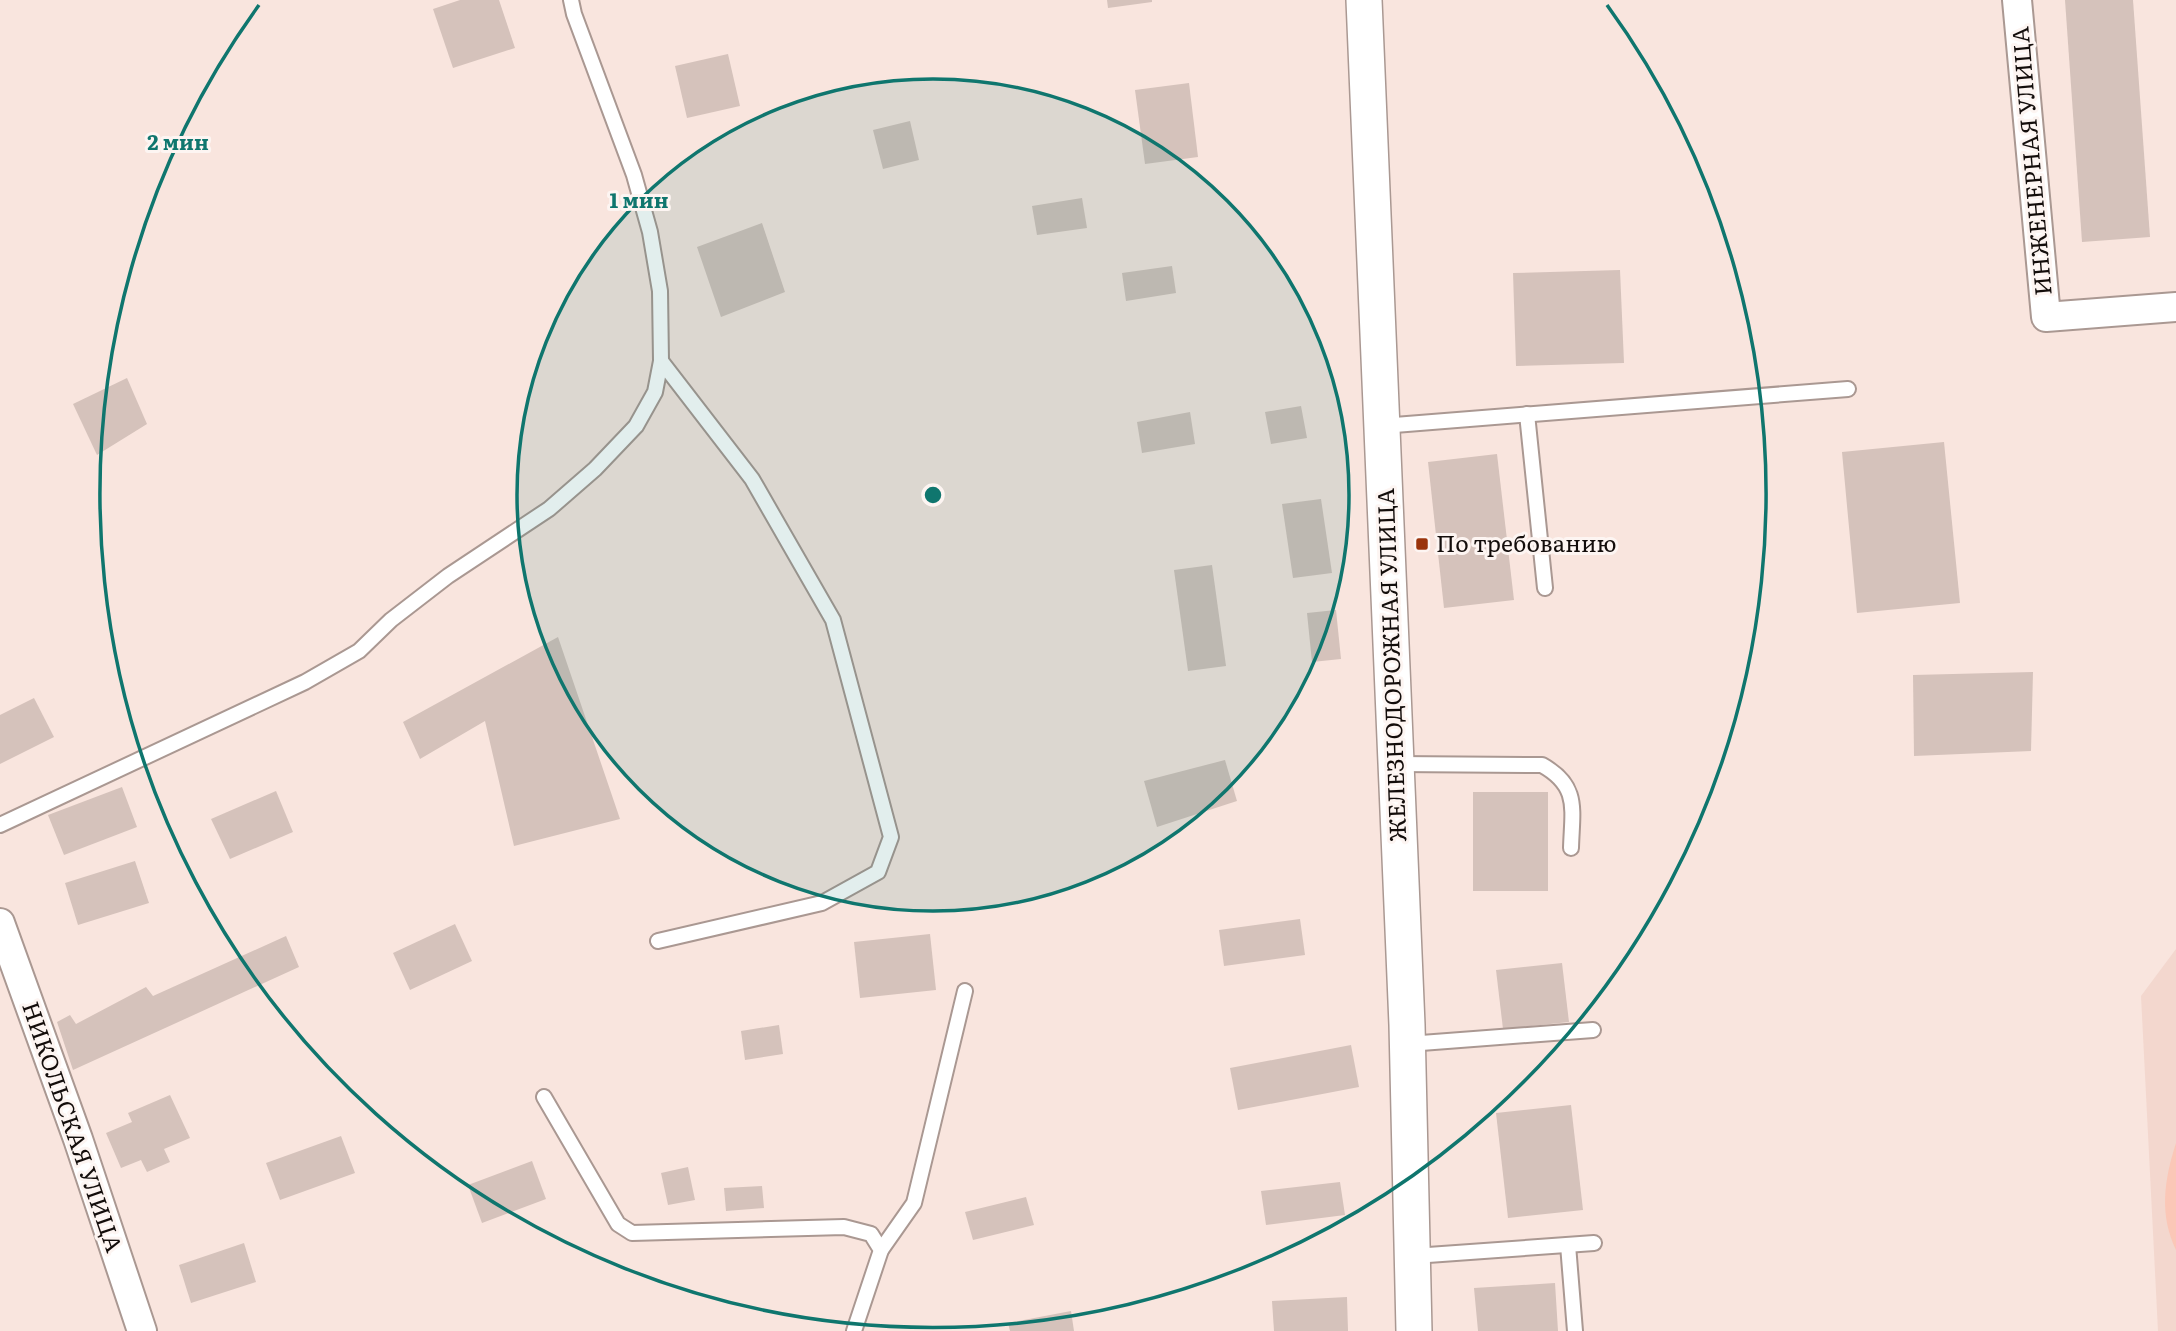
<svg xmlns="http://www.w3.org/2000/svg" width="2176" height="1331" viewBox="0 0 2176 1331" font-family="Literata,serif">
<style>
.built{fill:#f3d7ce}
.green{fill:#fbc7b7}
.building{fill:#d5c2bb}
.lines{fill:none;stroke-linecap:round;stroke-linejoin:round}
.service-casing{stroke:#aa9892;stroke-width:18}
.minor-casing{stroke:#aa9892;stroke-width:32}
.tertiary-casing{stroke:#aa9892;stroke-width:38}
.service{stroke:#fff;stroke-width:14}
.minor{stroke:#fff;stroke-width:28}
.tertiary{stroke:#fff;stroke-width:35}
.ring{fill:none;stroke:#0f766e;stroke-width:3.5}
.poi-dot{fill:#9a340c;stroke:#fdf5f2;stroke-width:2.5}
.labels{text-anchor:middle;stroke-width:6;stroke-linejoin:round;paint-order:stroke}
.street-label{font-size:23px;fill:#130d0b;stroke:#fdf5f2}
.poi-label{font-size:23px;fill:#130d0b;stroke:#fdf5f2;text-anchor:start}
.centre{fill:#0f766e;stroke:#fdf5f2;stroke-width:3.5}
.ring-label{font-size:21px;text-anchor:middle;font-weight:bold;fill:#0f766e;stroke:#fdf5f2;stroke-width:6;stroke-linejoin:round;paint-order:stroke}
</style>
<rect width="100%" height="100%" fill="#f9e5de"/>
<!-- built -->
<polygon class="built" points="2176,949 2176,1331 2158,1331 2141,996"/>
<!-- green -->
<path class="green" d="M2176 1143V1250C2159 1215 2164 1180 2176 1143Z"/>
<!-- building -->
<g class="building">
<polygon points="460,0 499,0 515,48 453,68 433,9"/>
<polygon points="1107,0 1152,0 1152,2 1108,8"/>
<polygon points="2065,0 2133,0 2150,237 2082,242"/>
<polygon points="728,54 740,106 687,118 675,66"/>
<polygon points="1189,83 1198,157 1145,164 1135,90"/>
<polygon points="910,121 919,160 883,169 873,130"/>
<polygon points="1082,198 1087,228 1037,235 1032,206"/>
<polygon points="762,223 785,292 721,317 697,247"/>
<polygon points="1172,266 1176,293 1126,301 1122,273"/>
<polygon points="1620,270 1624,363 1516,366 1513,273"/>
<polygon points="127,378 147,424 97,455 73,404"/>
<polygon points="1301,406 1307,438 1271,444 1265,412"/>
<polygon points="1190,412 1195,444 1142,453 1137,422"/>
<polygon points="1944,442 1960,603 1857,613 1842,452"/>
<polygon points="1497,454 1514,600 1444,608 1428,462"/>
<polygon points="1321,499 1332,573 1293,578 1282,504"/>
<polygon points="1212,565 1226,666 1188,671 1174,570"/>
<polygon points="1336,610 1341,659 1312,662 1307,613"/>
<polygon points="558,637 620,819 514,846 485,721 420,759 403,722"/>
<polygon points="2033,672 2031,751 1914,756 1913,675"/>
<polygon points="34,698 54,737 0,764 0,715"/>
<polygon points="1225,760 1237,801 1157,827 1144,781"/>
<polygon points="122,787 137,827 64,855 48,815"/>
<polygon points="276,791 293,832 230,859 211,819"/>
<rect x="1473" y="792" width="75" height="99"/>
<polygon points="135,861 149,903 78,925 65,883"/>
<polygon points="1300,919 1305,955 1224,966 1219,930"/>
<polygon points="455,924 472,961 410,990 393,953"/>
<polygon points="930,934 936,990 860,998 854,942"/>
<polygon points="286,936 299,967 73,1070 57,1022 70,1015 76,1024 146,987 153,996"/>
<polygon points="1562,963 1569,1022 1503,1029 1496,970"/>
<polygon points="779,1025 783,1054 745,1060 741,1031"/>
<polygon points="1351,1045 1359,1087 1238,1110 1230,1068"/>
<polygon points="170,1095 190,1138 164,1149 170,1162 147,1172 141,1160 121,1168 106,1133 132,1122 128,1113"/>
<polygon points="1571,1105 1583,1210 1508,1218 1496,1113"/>
<polygon points="341,1136 355,1173 280,1200 266,1163"/>
<polygon points="532,1161 546,1199 482,1223 468,1185"/>
<polygon points="688,1167 695,1200 668,1205 661,1173"/>
<polygon points="1340,1182 1345,1215 1266,1225 1261,1191"/>
<polygon points="762,1186 764,1208 726,1211 724,1188"/>
<polygon points="1026,1197 1034,1225 973,1240 965,1212"/>
<polygon points="244,1243 256,1282 191,1303 179,1265"/>
<polygon points="1555,1283 1558,1331 1478,1331 1474,1288"/>
<polygon points="1347,1297 1348,1331 1274,1331 1272,1301"/>
<polygon points="1071,1311 1074,1331 1010,1331 1008,1323"/>
</g>
<g class="lines">
<defs>
<g id="service">
<polyline points="1527,414 1545,588"/>
<polyline points="1382,426 1848,389"/>
<path d="M1396 764 1542 765C1580 786 1572 810 1571 848"/>
<polyline points="0,825 305,682 359,651 391,620 448,576 549,509 595,469 636,426 655,392 661,361 660,291 650,232 634,175 574,14 571,0"/>
<polyline points="658,941 822,903 878,872 891,837 833,620 752,479 661,361"/>
<polyline points="1408,1044 1593,1030"/>
<polyline points="544,1097 618,1224 632,1233 844,1227 871,1234 881,1250 854,1331"/>
<polyline points="1568,1245 1575,1331"/>
<polyline points="881,1250 914,1203 965,991"/>
<polyline points="1414,1256 1594,1243"/>
</g>
<g id="minor">
<polyline points="2017,0 2046,317 2176,307"/>
<polyline points="0,923 78,1139 142,1331"/>
</g>
<polyline id="tertiary" points="1364,0 1407,1025 1414,1331"/>
</defs>
<!-- service casing -->
<use href="#service" class="service-casing"/>
<!-- minor casing -->
<use href="#minor" class="minor-casing"/>
<!-- tertiary casing -->
<use href="#tertiary" class="tertiary-casing"/>
<!-- service -->
<use href="#service" class="service"/>
<!-- minor -->
<use href="#minor" class="minor"/>
<!-- tertiary -->
<use href="#tertiary" class="tertiary"/>
</g>
<!-- distance rings -->
<circle cx="933" cy="495" r="416" fill="#0f766e" fill-opacity=".12"/>
<g class="ring">
<circle cx="933" cy="495" r="416"/>
<path d="M1607 5A833 833 0 1 1 259 5"/>
</g>
<!-- markers -->
<rect class="poi-dot" x="1415" y="537" width="14" height="14" rx="3.5"/>
<g class="labels">
<!-- street labels -->
<g class="street-label">
<text transform="translate(2032 161) rotate(-95)" y="8">ИНЖЕНЕРНАЯ УЛИЦА</text>
<text transform="translate(1392 665) rotate(-92)" y="8">ЖЕЛЕЗНОДОРОЖНАЯ УЛИЦА</text>
<text transform="translate(72 1127) rotate(71)" y="8">НИКОЛЬСКАЯ УЛИЦА</text>
</g>
<!-- poi labels -->
<g class="poi-label">
<text x="1436" y="552">По требованию</text>
</g>
</g>
<circle cx="933" cy="495" r="10" class="centre"/>
<g class="ring-label">
<text x="178" y="150">2 мин</text>
<text x="639" y="208">1 мин</text>
</g>
</svg>
